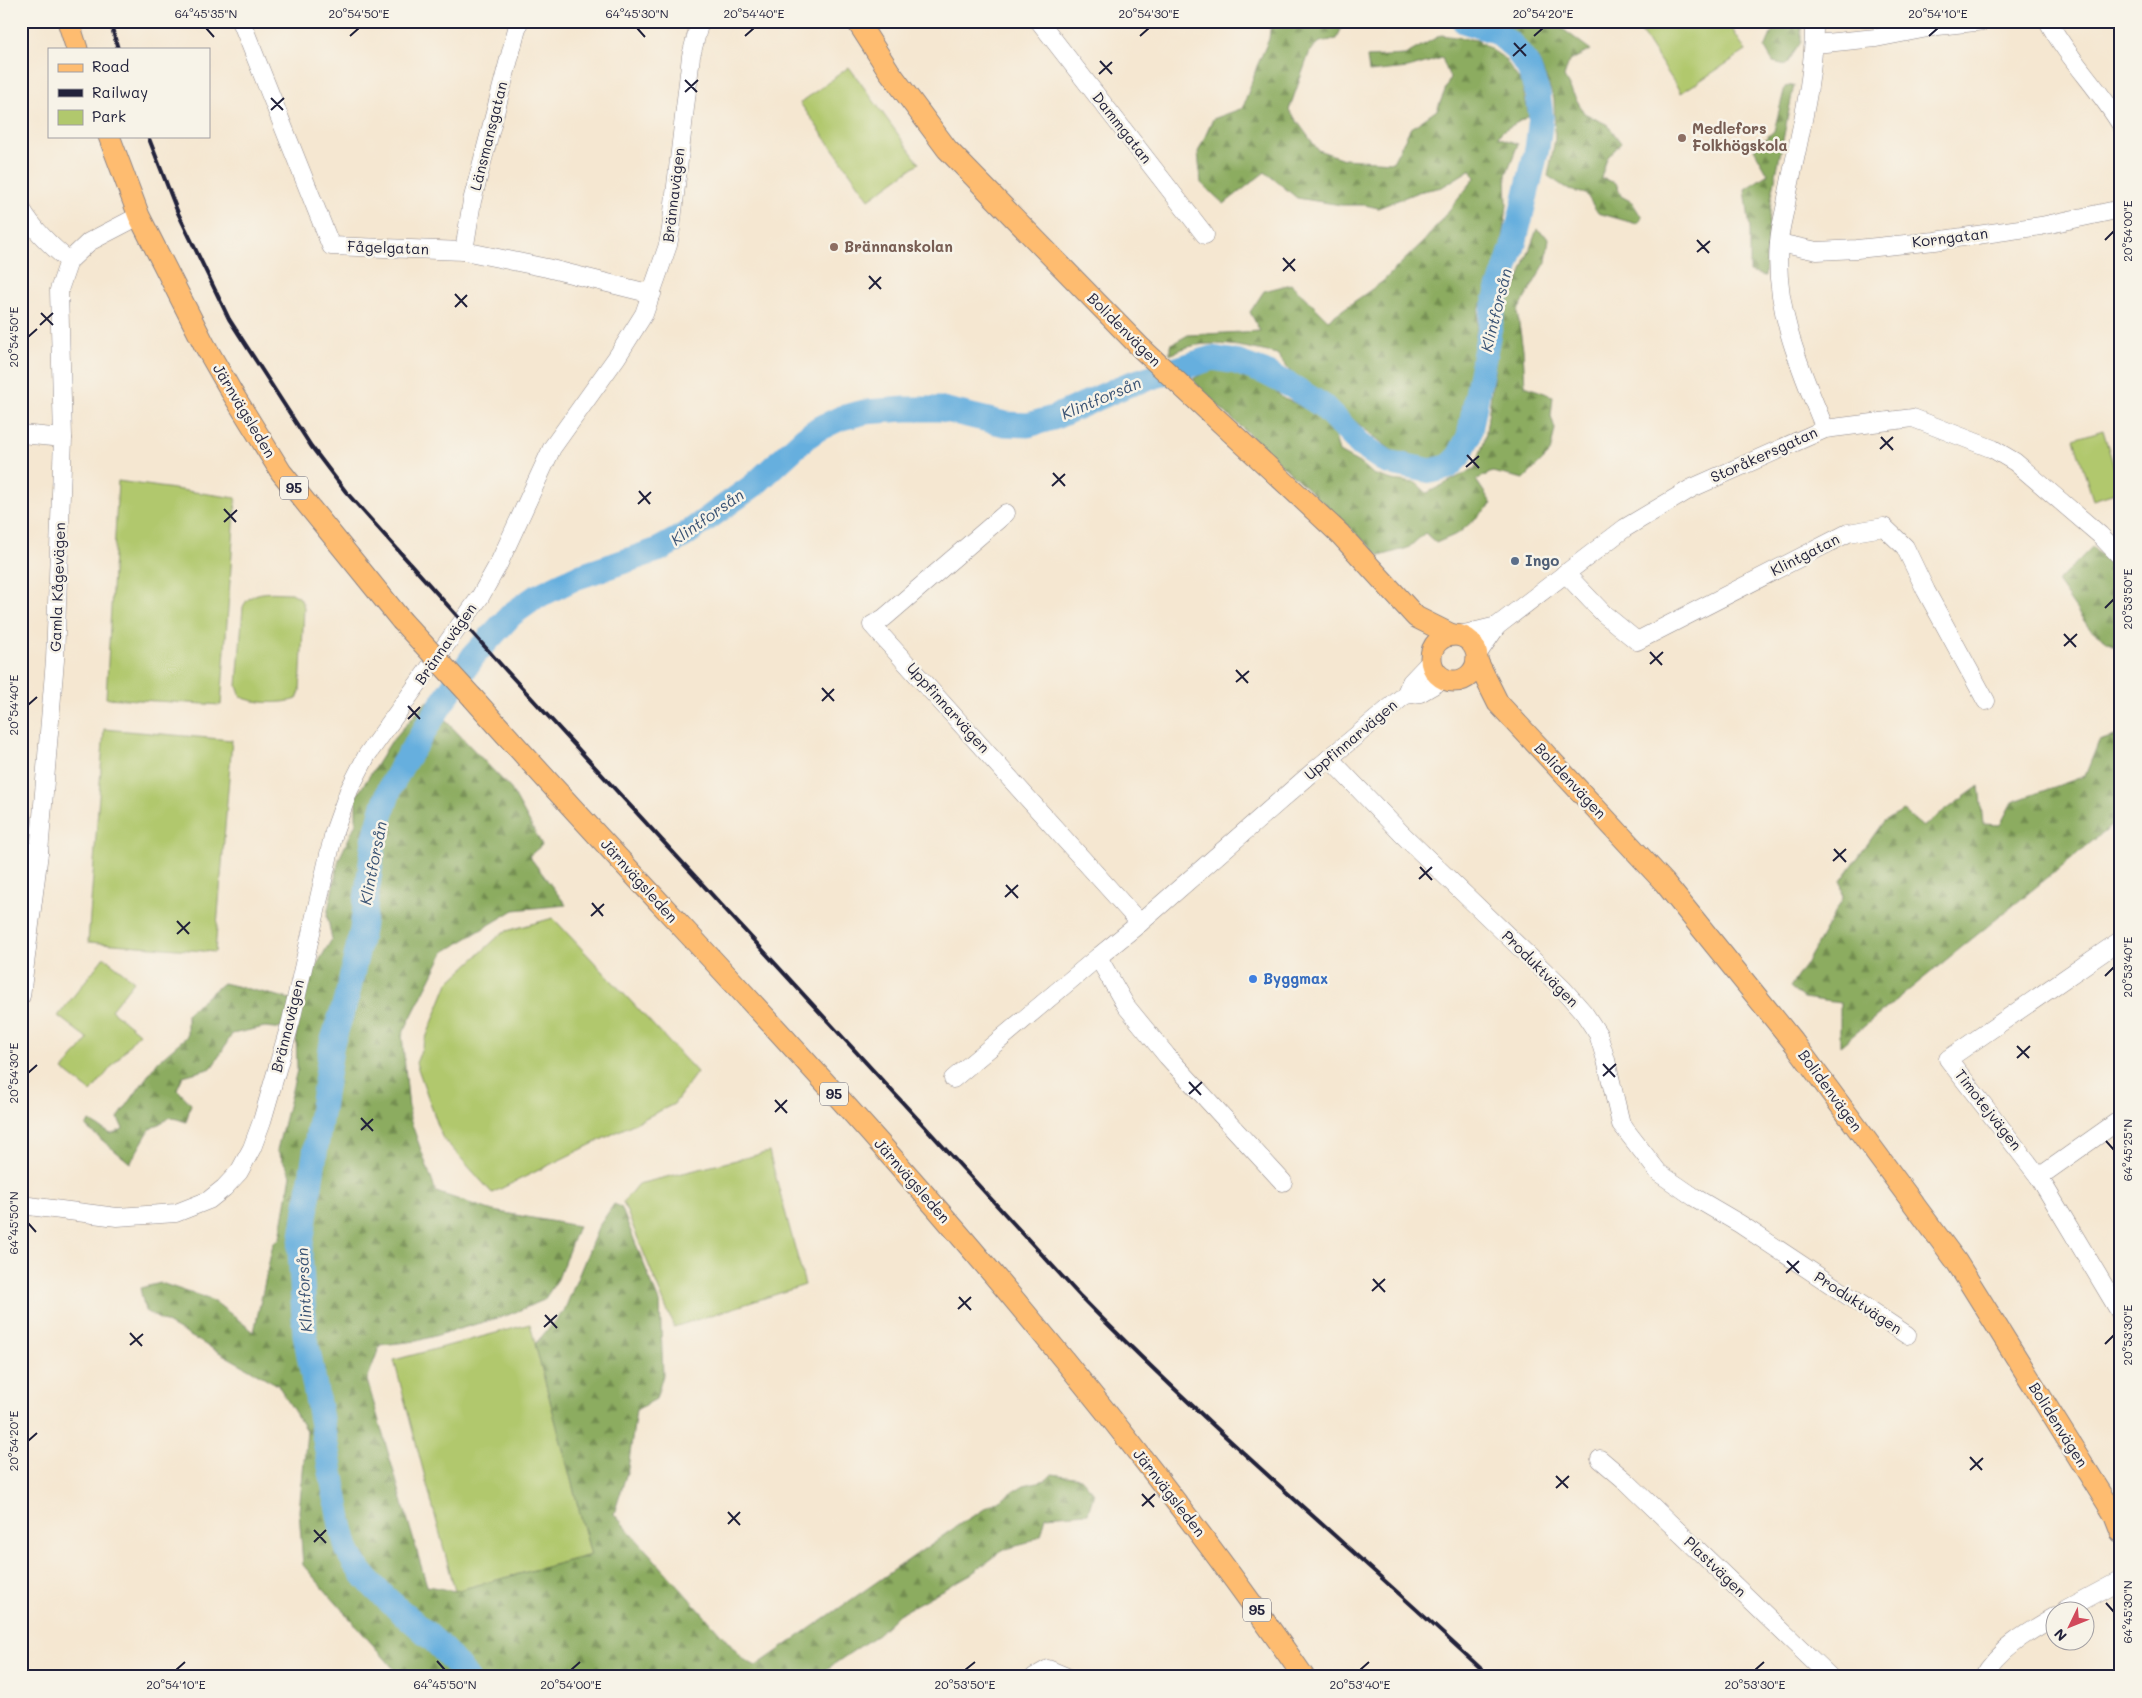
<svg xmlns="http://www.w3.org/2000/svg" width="2142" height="1698" viewBox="0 0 2142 1698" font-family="Mali,sans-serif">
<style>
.green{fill:#b1c86d;stroke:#6a7554}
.forest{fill:url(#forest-firs);stroke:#57674e}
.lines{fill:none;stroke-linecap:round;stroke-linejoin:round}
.river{stroke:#66afde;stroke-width:25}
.minor-casing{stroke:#8c8486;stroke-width:19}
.major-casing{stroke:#8c8486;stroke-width:23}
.minor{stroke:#fff;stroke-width:18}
.major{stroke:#febc70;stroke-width:21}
.rail{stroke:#22223b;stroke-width:4}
.major-bridge-casing{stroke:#8c8486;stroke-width:23;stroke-linecap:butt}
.major-bridge{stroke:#febc70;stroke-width:21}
.ticks{fill:none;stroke:#22223b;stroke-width:2}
.education-dot{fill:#8d6e63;stroke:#f7f3e8;stroke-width:2}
.service-dot{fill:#5c6f8a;stroke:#f7f3e8;stroke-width:2}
.shop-dot{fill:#3f7fe0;stroke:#f7f3e8;stroke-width:2}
.labels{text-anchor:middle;stroke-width:5;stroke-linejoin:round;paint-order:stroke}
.shield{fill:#f7f3e8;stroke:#62616f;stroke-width:1}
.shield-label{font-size:14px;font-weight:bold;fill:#22223b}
.street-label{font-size:15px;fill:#22223b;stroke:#f7f3e8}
.education-label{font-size:15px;font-weight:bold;fill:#785e54;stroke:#f7f3e8;text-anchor:start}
.service-label{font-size:15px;font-weight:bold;fill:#4e5e75;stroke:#f7f3e8;text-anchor:start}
.shop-label{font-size:15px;font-weight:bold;fill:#366cbe;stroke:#f7f3e8;text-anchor:start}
.water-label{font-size:16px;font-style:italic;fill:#3a5374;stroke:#f7f3e8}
.neatline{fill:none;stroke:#22223b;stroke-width:2}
.ticks-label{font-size:12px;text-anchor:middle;fill:#22223b}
</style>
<defs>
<pattern id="forest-firs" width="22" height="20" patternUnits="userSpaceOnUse" patternTransform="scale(1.25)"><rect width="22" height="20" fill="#8cac60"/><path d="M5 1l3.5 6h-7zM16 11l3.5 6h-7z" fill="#728c50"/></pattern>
</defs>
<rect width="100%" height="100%" fill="#f7f3e8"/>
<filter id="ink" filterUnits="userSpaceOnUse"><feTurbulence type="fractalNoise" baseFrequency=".02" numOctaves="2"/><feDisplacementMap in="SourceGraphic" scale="10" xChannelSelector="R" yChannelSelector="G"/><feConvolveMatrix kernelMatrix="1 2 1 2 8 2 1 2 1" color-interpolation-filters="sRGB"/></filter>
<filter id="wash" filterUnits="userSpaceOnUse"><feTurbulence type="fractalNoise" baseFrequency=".0096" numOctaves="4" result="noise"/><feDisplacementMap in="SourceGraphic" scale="20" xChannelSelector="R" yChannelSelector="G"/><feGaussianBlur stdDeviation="1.12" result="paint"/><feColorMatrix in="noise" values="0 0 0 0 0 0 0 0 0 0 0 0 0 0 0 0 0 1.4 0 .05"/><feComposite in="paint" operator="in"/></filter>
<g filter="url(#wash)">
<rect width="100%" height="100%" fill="#f5e7d1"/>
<!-- green -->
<g class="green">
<polygon points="1634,21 1727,21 1746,51 1681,93"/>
<polygon points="849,67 919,163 869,199 800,103"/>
<polygon points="2103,430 2121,491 2093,500 2074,439"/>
<polygon points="118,481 236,498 221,705 106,698"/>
<path d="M292 593 300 598 304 607 300 691 297 699C282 704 256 704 241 697L237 686 243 607C251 588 273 593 292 593Z"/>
<polygon points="104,729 232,740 215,952 88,942"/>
<polygon points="553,918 697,1072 674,1104 492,1193 442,1137 416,1063 448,983 503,932"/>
<polygon points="104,957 134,981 111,1010 139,1033 91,1092 63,1070 88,1039 58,1016"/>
<polygon points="769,1152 805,1285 674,1327 623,1202 638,1184"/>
<polygon points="530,1324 591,1555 455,1591 394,1360"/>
</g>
<!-- forest -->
<g class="forest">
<path d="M1271 21H1348L1343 24 1337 39 1320 42 1310 51 1289 110 1318 150 1344 159 1393 162 1410 129 1437 110 1450 78 1442 58 1408 68 1369 72 1367 57 1405 55 1441 35 1477 40 1504 58 1522 84 1529 116 1502 131 1498 137 1518 144 1506 175 1507 205 1502 248 1494 275 1479 310 1474 353 1457 445 1441 462H1418L1391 450 1322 395 1294 377 1277 354C1244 347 1201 335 1170 355V345L1188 335 1260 331 1250 312 1264 291 1291 284 1328 320 1382 282 1425 240 1475 178 1471 169 1442 187 1418 192 1378 208 1365 205H1341L1297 198 1265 172 1224 204 1201 183 1198 152 1213 119 1243 108 1257 66 1269 39Z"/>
<polygon points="1497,21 1552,21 1591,50 1569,61 1564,77 1584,113 1608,125 1621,143 1607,158 1601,178 1616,183 1621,196 1632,202 1642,218 1637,224 1598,213 1586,194 1569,190 1548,176 1555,139 1554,99 1537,56 1502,31"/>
<polygon points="1782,21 1801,21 1801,42 1786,65 1773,62 1765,48 1774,27"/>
<polygon points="1794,85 1771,200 1765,276 1750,272 1750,229 1745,189 1768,174 1754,149 1774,131 1785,87"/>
<polygon points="1537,229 1549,238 1546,262 1517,312 1523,349 1525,386 1553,396 1551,416 1555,429 1550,453 1524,479 1492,472 1476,480 1492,504 1459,533 1436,543 1425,533 1408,548 1380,556 1200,389 1193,379 1210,369 1233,371 1242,377 1264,381 1284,399 1314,410 1332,425 1339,452 1363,465 1373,474 1392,480 1416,483 1427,493 1475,468 1485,439 1504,297 1515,290"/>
<polygon points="2092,547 2121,574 2121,651 2089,628 2057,582"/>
<polygon points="427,701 511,789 542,845 529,856 566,905 514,910 444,952 402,1035 410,1119 436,1192 493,1211 578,1226 558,1279 544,1300 508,1315 417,1341 380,1345 367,1380 427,1586 455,1591 591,1555 535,1344 564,1311 599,1226 614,1204 621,1207 660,1304 663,1375 656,1399 636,1410 628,1469 614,1514 743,1659 756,1666 960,1524 1024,1485 1046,1480 1052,1474 1081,1478 1094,1493 1088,1513 1046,1516 1041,1535 1028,1543 1005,1549 971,1574 899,1614 878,1634 815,1677 401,1677 303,1565 299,1511 307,1432 278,1385 145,1311 140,1288 161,1283 214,1301 254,1332 273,1244 280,1238 291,1175 277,1150 297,1070 296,1030 265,1027 232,1034 212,1068 183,1076 177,1089 191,1104 186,1122 171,1117 150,1129 130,1163 86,1127 89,1121 111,1134 123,1129 118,1118 158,1061 187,1036 187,1013 223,983 303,1002 312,973 332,939 327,915 339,859 356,823 356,797 391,742"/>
<polygon points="2121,734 2121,818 1840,1046 1840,1003 1803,998 1790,987 1806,964 1843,898 1841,881 1884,821 1904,811 1923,827 1979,786 1983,824 2000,825 2012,802 2085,776 2099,741"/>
</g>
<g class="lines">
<!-- river -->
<path class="river" d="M466 1677C454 1661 442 1647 427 1634 401 1610 367 1587 350 1555 345 1546 344 1534 341 1525L305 1334 300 1250 332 1043 347 997 362 930 374 841 383 809 390 788 401 767 442 703 474 655 512 614 536 597 575 578 658 550 685 535 754 485 805 438 818 429 841 418 865 412 905 409H942L1005 424 1028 425 1053 418 1127 385 1212 358 1236 362 1264 372 1293 387 1323 406 1361 445 1387 462 1431 471 1448 467 1459 456 1469 436 1495 301 1515 240 1537 149 1541 117 1538 94 1528 66 1513 46 1495 31 1464 21"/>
</g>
</g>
<g filter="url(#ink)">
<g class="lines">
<defs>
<g id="minor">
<polyline points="241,21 331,246 464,251 547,268 652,294"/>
<polyline points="1039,21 1205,235"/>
<path d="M1814 21C1815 80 1798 140 1787 198 1785 212 1780 227 1779 242 1773 308 1801 370 1825 429"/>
<path d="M2048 21C2068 59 2099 88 2121 125"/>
<polyline points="1815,44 1876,38 1938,26 1984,21"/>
<path d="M21 208C34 230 50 245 69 261"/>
<polyline points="1779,243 1817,251 1857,249 1935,241 2041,226 2121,209"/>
<polyline points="464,251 472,201 519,21"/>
<polyline points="21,434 63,438"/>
<polyline points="1006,513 884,618 872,625 1140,923 1314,771 1405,695 1411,682 1431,661"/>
<polyline points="1565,573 1604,614 1637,641 1848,533 1884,527 1905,547 1926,591 1986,701"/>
<polyline points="1460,635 1497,626 1625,528 1692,488 1825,429 1913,418 1993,449 2015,462 2100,535 2121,557"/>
<polyline points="1477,655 1497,626"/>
<polyline points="1405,695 1420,693 1444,679"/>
<polyline points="1329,758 1403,835 1563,989 1584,1013 1598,1034 1606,1060 1621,1124 1659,1173 1694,1197 1740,1224 1907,1335"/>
<polyline points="21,850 39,853"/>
<polyline points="1140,923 1098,957 1126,1006 1167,1056 1283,1182"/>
<polyline points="2121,940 1948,1059 2039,1177 2121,1314"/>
<polyline points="21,996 39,853 55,660 63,438 59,290 69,261 89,242 139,216"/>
<polyline points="953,1079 1098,957"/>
<polyline points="2039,1177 2121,1119"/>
<polyline points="21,1205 117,1217 176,1213 209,1200 224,1188 239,1172 252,1148 262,1121 291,1021 334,832 349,790 367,755 480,597 499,563 552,448 617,357 644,314 668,245 671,229 691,56 700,21"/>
<polyline points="1600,1459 1627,1482 1830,1677"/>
<polyline points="2065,1610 2121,1580"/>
<polyline points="1034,1677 1048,1669 1067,1677"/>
<path d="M1983 1677C1998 1649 2028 1632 2054 1617"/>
</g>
<g id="major">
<polyline points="68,21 77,49"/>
<polyline points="857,21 889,71 947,149 1141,348 1340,534 1416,617 1452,635"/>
<polyline points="109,136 139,216 204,344 231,391 281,472 401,620"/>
<circle cx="1454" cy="658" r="23"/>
<polyline points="1477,661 1498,703 1664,882 1795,1044 1956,1261 2114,1514 2121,1532"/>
<path d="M473 698C607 849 748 995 882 1146 1032 1315 1175 1492 1304 1677"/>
</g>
</defs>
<!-- minor casing -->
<use href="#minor" class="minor-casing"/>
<!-- major casing -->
<use href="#major" class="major-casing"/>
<!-- minor -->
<use href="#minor" class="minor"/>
<!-- major -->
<use href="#major" class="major"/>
<!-- rail -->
<g class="rail">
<polyline points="110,21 118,49"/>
<path d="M148 136 178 213 229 319 311 446 346 492 503 667 1081 1297C1211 1430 1354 1550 1490 1677"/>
</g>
<defs>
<polyline id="major-bridge" points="401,620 473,698"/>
</defs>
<!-- major-bridge casing -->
<use href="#major-bridge" class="major-bridge-casing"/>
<!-- major-bridge -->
<use href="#major-bridge" class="major-bridge"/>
</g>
</g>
<!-- ticks -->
<path class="ticks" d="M206 28 214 37M637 28 645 37M350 36 359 28M745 36 754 28M1140 36 1149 28M1534 36 1543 28M1929 36 1938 28M1514 43 1526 56M1513 56 1526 44M1100 61 1112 74M1099 74 1112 62M685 80 697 92M685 92 698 80M271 98 283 110M271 110 284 98M1697 240 1709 253M2105 240 2114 231M1697 252 1710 241M1283 258 1295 271M1283 271 1295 259M869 276 881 289M869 289 881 277M455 294 467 307M455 307 467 295M41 313 53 325M40 325 53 313M28 337 37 329M1881 437 1893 450M1880 449 1893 437M1467 455 1479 468M1466 467 1479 456M1053 473 1065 486M1052 486 1065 474M639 491 650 504M638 504 651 492M224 509 236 522M224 522 237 510M2105 608 2114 599M2064 634 2076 647M2064 646 2077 634M1650 652 1662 665M1650 664 1663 652M1236 670 1248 683M1236 682 1249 671M822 688 834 701M822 701 834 689M28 705 37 697M408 706 420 719M408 719 420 707M1834 849 1846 862M1833 861 1846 849M1420 867 1432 880M1419 879 1432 867M1006 885 1018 898M1005 897 1018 885M592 903 603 916M591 916 604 904M177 921 189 934M177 934 190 922M2105 976 2114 967M2017 1046 2029 1058M2017 1058 2030 1046M1603 1064 1615 1077M28 1073 37 1065M1603 1076 1616 1064M1189 1082 1201 1095M1189 1094 1202 1082M775 1100 787 1113M775 1112 787 1100M361 1118 373 1131M361 1130 373 1119M2106 1141 2114 1150M28 1223 36 1232M1787 1261 1799 1273M1786 1273 1799 1261M1373 1279 1385 1292M1372 1291 1385 1279M959 1297 971 1310M958 1309 971 1297M545 1315 557 1328M544 1327 557 1315M130 1333 142 1346M2105 1344 2114 1335M130 1345 143 1334M28 1441 37 1433M1970 1457 1982 1470M1970 1470 1983 1458M1556 1476 1568 1488M1556 1488 1569 1476M1142 1494 1154 1507M1142 1506 1155 1494M728 1512 740 1525M728 1524 740 1512M314 1530 326 1543M314 1542 326 1530M2106 1603 2114 1612M437 1661 445 1670M176 1670 185 1662M571 1670 580 1662M965 1670 975 1662M1360 1670 1369 1662M1755 1670 1764 1662"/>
<!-- markers -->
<g class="education-dot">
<circle cx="1682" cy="138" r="5"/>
<circle cx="834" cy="247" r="5"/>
</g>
<circle class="service-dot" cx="1515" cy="561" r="5"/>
<circle class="shop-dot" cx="1253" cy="979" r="5"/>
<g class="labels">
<!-- shield labels -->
<g class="shield">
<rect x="280" y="476.5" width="28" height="23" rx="4"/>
<rect x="820" y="1082.5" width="28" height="23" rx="4"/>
<rect x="1243" y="1598.5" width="28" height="23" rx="4"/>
</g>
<g class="shield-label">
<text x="294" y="493">95</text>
<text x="834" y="1099">95</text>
<text x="1257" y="1615">95</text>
</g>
<!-- street labels -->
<g class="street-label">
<text transform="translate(1122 128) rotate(52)" y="5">Dammgatan</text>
<text transform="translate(489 136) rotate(-76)" y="5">Länsmansgatan</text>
<text transform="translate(674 195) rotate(-83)" y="5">Brännavägen</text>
<text transform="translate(1950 238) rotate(-7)" y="5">Korngatan</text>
<text transform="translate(388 248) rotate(2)" y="5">Fågelgatan</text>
<text transform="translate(1124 330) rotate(45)" y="5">Bolidenvägen</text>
<text transform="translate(244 411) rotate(59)" y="5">Järnvägsleden</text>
<text transform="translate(1764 455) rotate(-24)" y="5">Storåkersgatan</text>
<text transform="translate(1805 555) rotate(-27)" y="5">Klintgatan</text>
<text transform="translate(58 587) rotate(-88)" y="5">Gamla Kågevägen</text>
<text transform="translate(446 644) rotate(-55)" y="5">Brännavägen</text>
<text transform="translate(948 708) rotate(48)" y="5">Uppfinnarvägen</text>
<text transform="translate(1351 740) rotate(-40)" y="5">Uppfinnarvägen</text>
<text transform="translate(1570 781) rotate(47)" y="5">Bolidenvägen</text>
<text transform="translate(639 881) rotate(48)" y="5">Järnvägsleden</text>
<text transform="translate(1540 969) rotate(45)" y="5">Produktvägen</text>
<text transform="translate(288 1026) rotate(-76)" y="5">Brännavägen</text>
<text transform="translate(1830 1091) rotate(54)" y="5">Bolidenvägen</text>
<text transform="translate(1988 1110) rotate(52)" y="5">Timotejvägen</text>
<text transform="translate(912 1181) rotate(49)" y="5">Järnvägsleden</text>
<text transform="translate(1858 1303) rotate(33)" y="5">Produktvägen</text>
<text transform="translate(2058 1425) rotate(58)" y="5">Bolidenvägen</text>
<text transform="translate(1169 1493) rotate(52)" y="5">Järnvägsleden</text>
<text transform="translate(1715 1567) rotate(44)" y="5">Plastvägen</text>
</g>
<!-- education labels -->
<g class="education-label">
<text x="1692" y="134">Medlefors<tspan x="1692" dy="17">Folkhögskola</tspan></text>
<text x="844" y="252">Brännanskolan</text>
</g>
<!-- service labels -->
<g class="service-label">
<text x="1525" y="566">Ingo</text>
</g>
<!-- shop labels -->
<g class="shop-label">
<text x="1263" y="984">Byggmax</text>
</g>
<!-- water labels -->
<g class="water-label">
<text transform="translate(1496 310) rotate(-76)" y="6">Klintforsån</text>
<text transform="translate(1101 398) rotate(-23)" y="6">Klintforsån</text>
<text transform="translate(707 517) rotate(-35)" y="6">Klintforsån</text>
<text transform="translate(373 863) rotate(-79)" y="6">Klintforsån</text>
<text transform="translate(304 1290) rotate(-93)" y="6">Klintforsån</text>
</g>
</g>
<!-- margin -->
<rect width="2142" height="1698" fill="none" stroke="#f7f3e8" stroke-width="55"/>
<!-- legend -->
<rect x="48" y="48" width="162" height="90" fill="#f7f3e8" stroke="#a29fa3"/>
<rect x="58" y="64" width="25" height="8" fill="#febc70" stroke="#a29fa3"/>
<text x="92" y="72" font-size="15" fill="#22223b">Road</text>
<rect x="58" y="89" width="25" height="8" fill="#22223b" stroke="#a29fa3"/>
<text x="92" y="98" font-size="15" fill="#22223b">Railway</text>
<rect x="58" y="110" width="25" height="15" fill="#b1c86d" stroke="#a29fa3"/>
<text x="92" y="122" font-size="15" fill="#22223b">Park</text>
<!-- north arrow -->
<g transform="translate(2070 1626) rotate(227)"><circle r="24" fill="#f7f3e8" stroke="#a29fa3"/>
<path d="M0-4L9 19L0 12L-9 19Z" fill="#d1495b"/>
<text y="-8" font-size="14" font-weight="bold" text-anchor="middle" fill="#22223b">N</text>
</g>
<rect x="28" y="28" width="2086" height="1642" class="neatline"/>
<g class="ticks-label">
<text x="206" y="18">64°45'35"N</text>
<text x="359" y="18">20°54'50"E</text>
<text x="637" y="18">64°45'30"N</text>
<text x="754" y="18">20°54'40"E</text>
<text x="1149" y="18">20°54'30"E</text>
<text x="1543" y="18">20°54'20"E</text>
<text x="1938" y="18">20°54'10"E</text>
<text transform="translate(2128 231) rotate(-90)" y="4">20°54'00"E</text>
<text transform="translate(14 337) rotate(-90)" y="4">20°54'50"E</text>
<text transform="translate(2128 599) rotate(-90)" y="4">20°53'50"E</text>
<text transform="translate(14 705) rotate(-90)" y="4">20°54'40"E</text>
<text transform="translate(2128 967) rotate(-90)" y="4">20°53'40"E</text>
<text transform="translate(14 1073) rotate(-90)" y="4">20°54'30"E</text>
<text transform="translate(2128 1150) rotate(-90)" y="4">64°45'25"N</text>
<text transform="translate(14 1223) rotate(-90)" y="4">64°45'50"N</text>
<text transform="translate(2128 1335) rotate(-90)" y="4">20°53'30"E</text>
<text transform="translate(14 1441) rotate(-90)" y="4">20°54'20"E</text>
<text transform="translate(2128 1612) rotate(-90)" y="4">64°45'30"N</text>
<text x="176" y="1689">20°54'10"E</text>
<text x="445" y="1689">64°45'50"N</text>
<text x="571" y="1689">20°54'00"E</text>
<text x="965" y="1689">20°53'50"E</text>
<text x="1360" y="1689">20°53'40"E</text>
<text x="1755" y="1689">20°53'30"E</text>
</g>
</svg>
